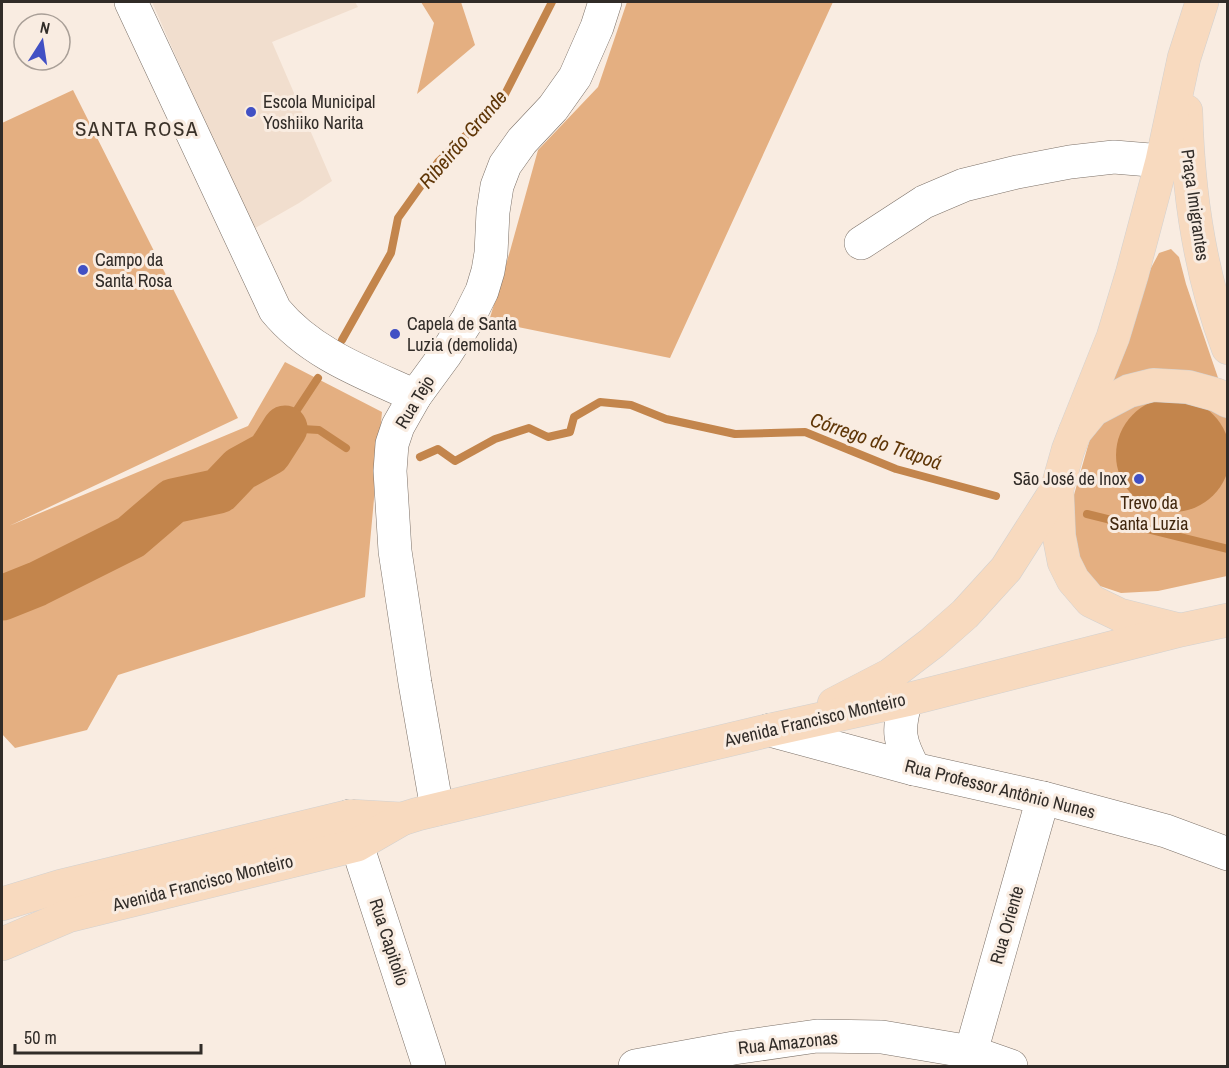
<svg xmlns="http://www.w3.org/2000/svg" width="1229" height="1068" viewBox="0 0 1229 1068" font-family="'Archivo Narrow',sans-serif">
<style>
.built{fill:#f1dece}
.green{fill:#e4af81}
.water{fill:#c3854c}
.lines{fill:none;stroke-linecap:round;stroke-linejoin:round}
.stream{stroke:#c3854c;stroke-width:8}
.river{stroke:#c3854c;stroke-width:45}
.minor-casing{stroke:#7c7168;stroke-width:34}
.major-casing{stroke:#d2d1d0;stroke-width:34}
.minor{stroke:#fff;stroke-width:33}
.major{stroke:#f8dabf;stroke-width:33}
.poi-dot{fill:#4150c4;stroke:#f9ece1;stroke-width:2}
.labels{text-anchor:middle;stroke-width:6;stroke-linejoin:round;paint-order:stroke}
.poi-label{font-size:18px;fill:#312c28;stroke:#f9ece1;text-anchor:start}
.street-label{font-size:18px;fill:#312c28;stroke:#f9ece1}
.park-label{font-size:18px;fill:#42280f;stroke:#f9ece1}
.water-label{font-size:20px;font-style:italic;fill:#5f3607;stroke:#f9ece1}
.quarter-label{font-size:21px;letter-spacing:1.5px;fill:#3b3229;stroke:#f9ece1}
</style>
<rect width="100%" height="100%" fill="#f9ece1"/>
<!-- built -->
<polygon class="built" points="152,2 355,2 358,7 272,42 332,181 299,203 252,230"/>
<!-- green -->
<g class="green">
<polygon points="421,2 461,2 475,45 417,94 434,23"/>
<polygon points="627,2 833,2 670,358 489,321 510,251 538,150 598,87"/>
<polygon points="73,90 238,418 9,526 248,426 285,362 382,412 365,597 118,675 87,730 15,748 2,734 2,123"/>
<polygon points="1171,249 1179,257 1186,284 1227,404 1227,576 1158,591 1121,593 1094,584 1077,567 1066,523 1101,400 1151,268 1159,253"/>
</g>
<!-- water -->
<circle class="water" cx="1173" cy="455" r="57"/>
<g class="lines">
<!-- stream -->
<g class="stream">
<polyline points="342,340 391,253 398,218 438,162 501,102 552,2"/>
<polyline points="285,428 319,430 346,448"/>
<polyline points="285,428 318,378"/>
<polyline points="420,457 438,449 455,461 495,439 529,428 548,437 570,432 574,417 600,402 631,405 666,419 735,434 805,432 896,469 996,496"/>
<polyline points="1087,514 1228,549"/>
<polyline points="2,584 37,584"/>
</g>
<!-- river -->
<polyline class="river" points="2,598 37,584 131,537 173,501 219,491 240,469 269,453 285,428"/>
<defs>
<g id="minor">
<path d="M131 2 275 310C311 354 365 373 415 396"/>
<polyline points="861,243 924,202 964,185 1017,172 1070,162 1114,157 1162,161"/>
<path d="M906 700C897 731 899 741 914 769"/>
<polyline points="770,730 914,769 1043,798 1166,831 1228,854"/>
<polyline points="437,809 415,683 395,551 390,471 392,444 398,426 415,396 445,355 468,319 482,291 488,271 491,253 493,212 497,186 505,165 522,141 553,108 575,77 597,27 605,2"/>
<polyline points="350,816 357,845 429,1066"/>
<polyline points="971,1052 1043,798"/>
<polyline points="635,1066 734,1048 817,1036 882,1037 971,1052 1011,1066"/>
</g>
<g id="major">
<path d="M1186 111C1188 193 1199 271 1228 348"/>
<polyline points="1075,432 1113,337 1132,274 1162,161 1184,58 1202,2"/>
<polyline points="1176,629 1120,615 1091,601 1073,580 1064,562 1059,536 1057,489 1068,450 1075,432 1093,410 1129,391 1153,385 1188,387 1217,395 1228,401"/>
<polyline points="834,704 890,675 932,643 965,614 1006,569 1057,489"/>
<polyline points="2,904 61,886 350,816 402,819"/>
<polyline points="2,944 68,916 357,845 402,819 418,814 770,730 906,700 1181,630 1228,620"/>
</g>
</defs>
<!-- minor casing -->
<use href="#minor" class="minor-casing"/>
<!-- major casing -->
<use href="#major" class="major-casing"/>
<!-- minor -->
<use href="#minor" class="minor"/>
<!-- major -->
<use href="#major" class="major"/>
</g>
<!-- markers -->
<g class="poi-dot">
<circle cx="251" cy="112" r="6"/>
<circle cx="83" cy="270" r="6"/>
<circle cx="395" cy="334" r="6"/>
<circle cx="1139" cy="479" r="6"/>
</g>
<g class="labels">
<!-- poi labels -->
<g class="poi-label">
<text x="263" y="108">Escola Municipal<tspan x="263" dy="21">Yoshiiko Narita</tspan></text>
<text x="95" y="266">Campo da<tspan x="95" dy="21">Santa Rosa</tspan></text>
<text x="407" y="330">Capela de Santa<tspan x="407" dy="21">Luzia (demolida)</tspan></text>
<text x="1127" y="485" text-anchor="end">São José de Inox</text>
</g>
<!-- street labels -->
<g class="street-label">
<text transform="translate(1195 205) rotate(82)" y="6">Praça Imigrantes</text>
<text transform="translate(415 402) rotate(-59)" y="6">Rua Tejo</text>
<text transform="translate(815 720) rotate(-13)" y="6">Avenida Francisco Monteiro</text>
<text transform="translate(1000 789) rotate(14)" y="6">Rua Professor Antônio Nunes</text>
<text transform="translate(203 883) rotate(-14)" y="6">Avenida Francisco Monteiro</text>
<text transform="translate(1007 925) rotate(-74)" y="6">Rua Oriente</text>
<text transform="translate(389 942) rotate(72)" y="6">Rua Capitolio</text>
<text transform="translate(788 1043) rotate(-6)" y="6">Rua Amazonas</text>
</g>
<!-- park labels -->
<g class="park-label">
<text x="1149" y="509">Trevo da<tspan x="1149" dy="21">Santa Luzia</tspan></text>
</g>
<!-- water labels -->
<g class="water-label">
<text transform="translate(463 139) rotate(-49)" y="7">Ribeirão Grande</text>
<text transform="translate(876 441) rotate(19)" y="7">Córrego do Trapoá</text>
</g>
<!-- quarter labels -->
<g class="quarter-label">
<text x="137" y="136">SANTA ROSA</text>
</g>
</g>
<!-- border -->
<rect width="1229" height="1068" fill="none" stroke="#312c28" stroke-width="6"/>
<!-- north arrow -->
<g transform="translate(42 42) rotate(12)"><circle r="28" fill="#f9ece1" stroke="#a99f97" stroke-width="1.5"/>
<path d="M0-4.5L10 22L0 15L-10 22Z" fill="#4150c4"/>
<text y="-9" font-size="16" font-weight="bold" text-anchor="middle" fill="#312c28">N</text>
</g>
<!-- scale -->
<path d="M15 1044v9h186v-9" fill="none" stroke="#312c28" stroke-width="3"/>
<text x="24" y="1044" font-size="18" fill="#312c28" stroke="#f9ece1" stroke-width="4.5" paint-order="stroke">50 m</text>
</svg>
